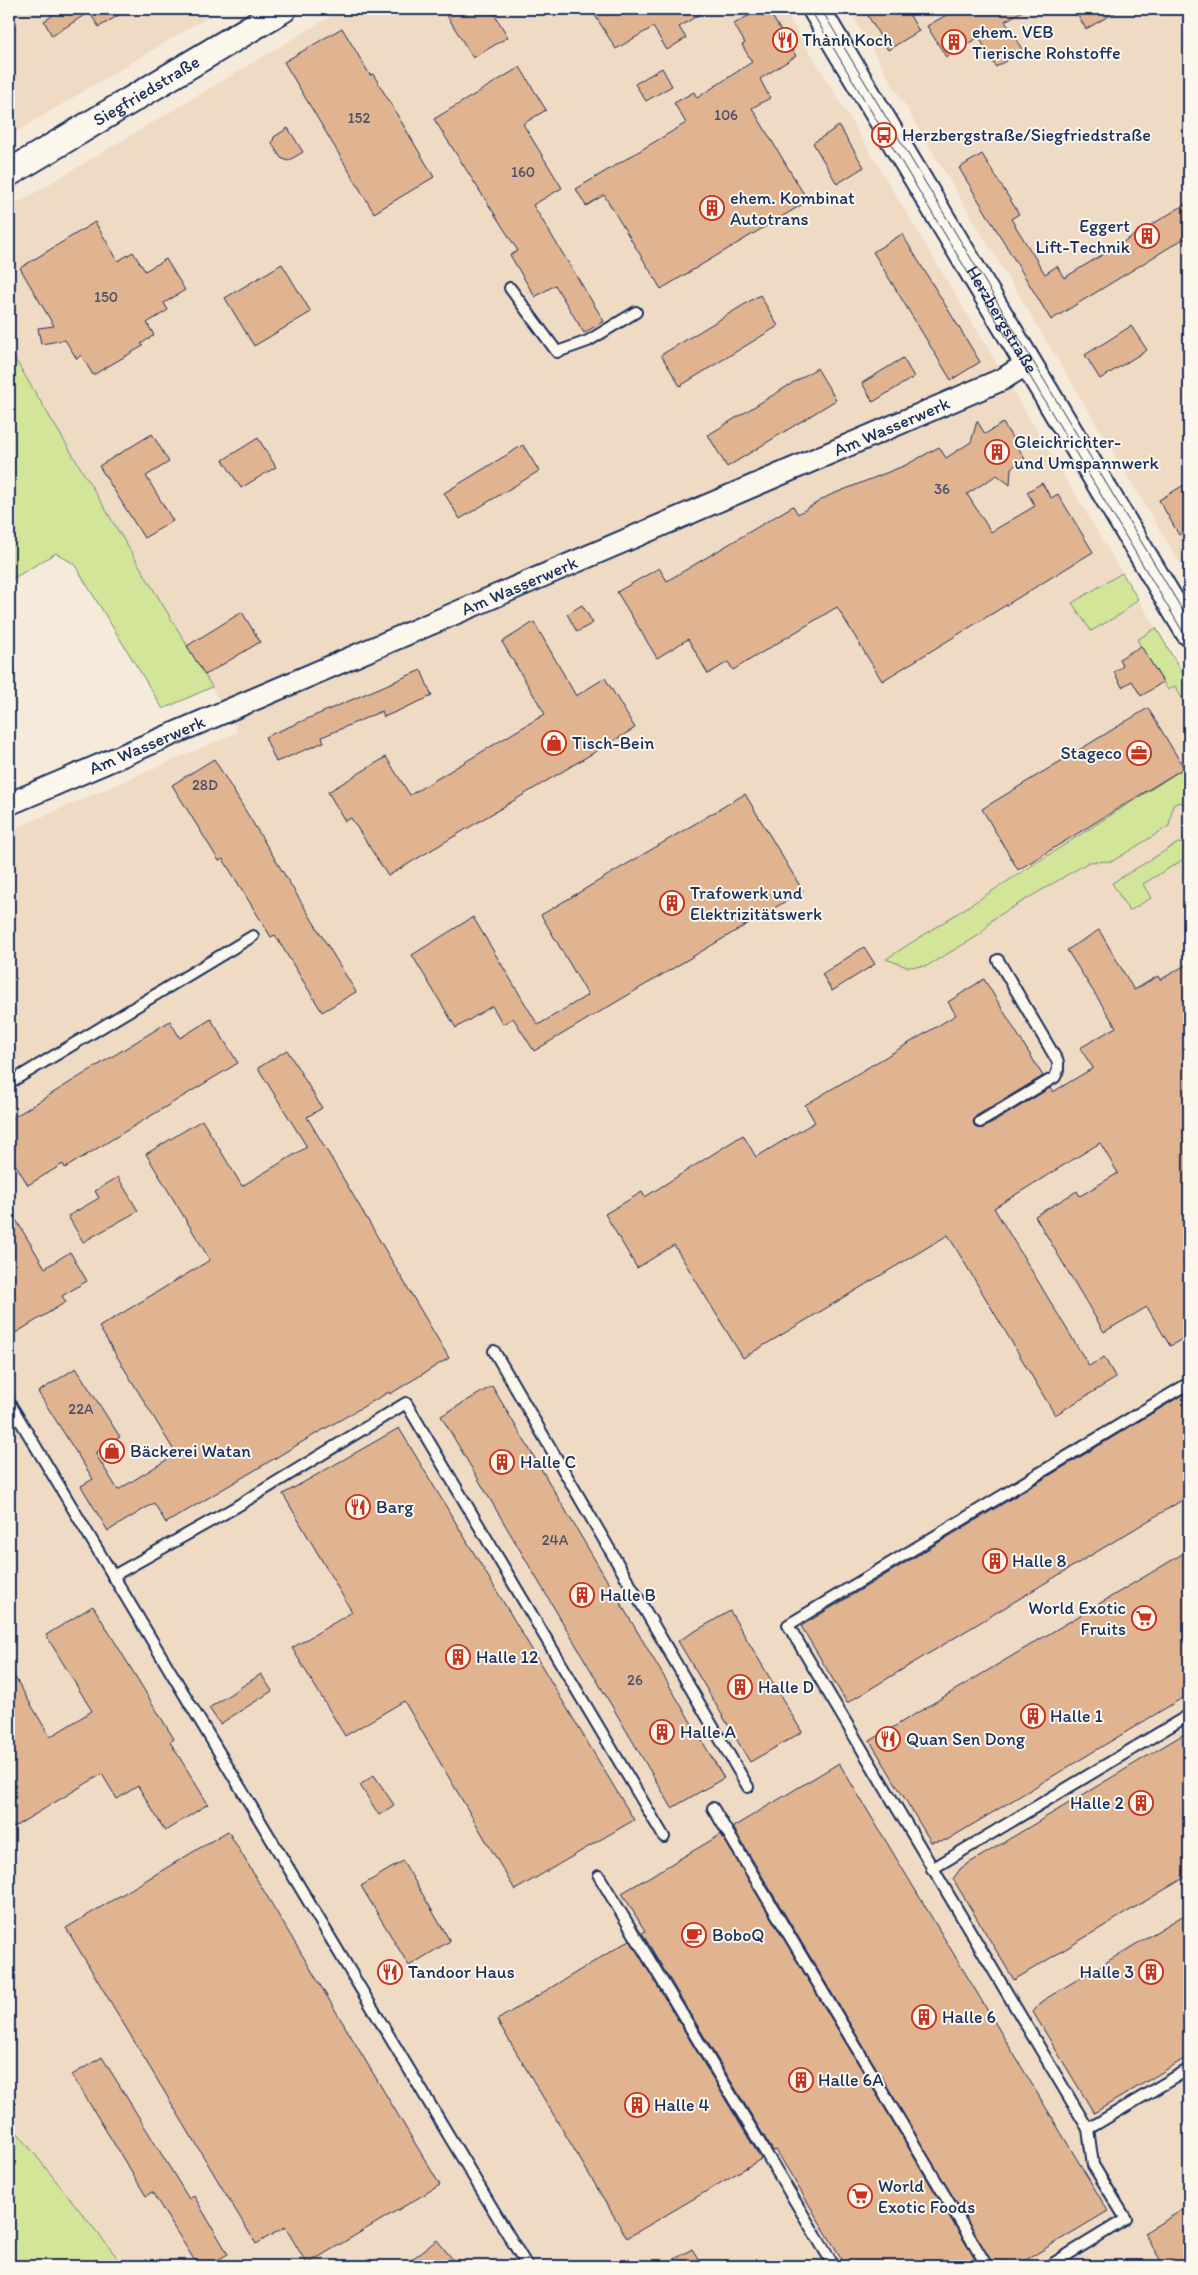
<svg xmlns="http://www.w3.org/2000/svg" width="1198" height="2275" viewBox="0 0 1198 2275" font-family="Itim,sans-serif">
<style>
.built{fill:#efdac4}
.green{fill:#d2e599;stroke:#768a7c}
.building{fill:#e0b490;stroke:#1b2f5e}
.lines{fill:none;stroke-linecap:round;stroke-linejoin:round}
.service-casing{stroke:#1b2f5e;stroke-width:14}
.minor-casing{stroke:#1b2f5e;stroke-width:25}
.tertiary-casing{stroke:#1b2f5e;stroke-width:30}
.service{stroke:#fbf7ec;stroke-width:10}
.minor{stroke:#fbf7ec;stroke-width:21}
.tertiary{stroke:#fbf7ec;stroke-width:26}
.tram{stroke:#1b2f5e;stroke-width:1}
.labels{text-anchor:middle;stroke-width:4;stroke-linejoin:round;paint-order:stroke}
.number-label{font-size:15px;fill:#4c506a}
.poi-label{font-size:18px;fill:#1b2f5e;stroke:#fbf7ec;text-anchor:start}
.street-label{font-size:18px;fill:#1b2f5e;stroke:#fbf7ec}
</style>
<rect width="100%" height="100%" fill="#f6eada"/>
<filter id="ink" filterUnits="userSpaceOnUse"><feTurbulence type="fractalNoise" baseFrequency=".02" numOctaves="2"/><feDisplacementMap in="SourceGraphic" scale="10" xChannelSelector="R" yChannelSelector="G"/><feConvolveMatrix kernelMatrix="1 2 1 2 8 2 1 2 1" color-interpolation-filters="sRGB"/></filter>
<g filter="url(#ink)">
<!-- built -->
<g class="built">
<polygon points="9,9 221,9 9,136"/>
<polygon points="343,9 784,9 1189,684 1189,2266 9,2266 9,831 238,732 9,349 9,208"/>
<polygon points="848,9 1189,9 1189,578 935,156"/>
</g>
<!-- green -->
<g class="green">
<polygon points="9,349 205,675 212,687 163,709 74,564 56,553 9,581"/>
<polygon points="1122,573 1138,599 1121,614 1091,631 1072,603"/>
<polygon points="1156,628 1189,684 1189,711 1175,686 1168,690 1137,640"/>
<polygon points="1189,765 1189,805 1179,802 1173,805 1169,826 1113,861 1089,862 993,919 981,934 927,966 907,967 886,959"/>
<polygon points="1178,843 1188,844 1189,856 1143,884 1151,898 1129,911 1112,883"/>
<polygon points="9,2122 124,2266 9,2266"/>
</g>
<!-- building -->
<g class="building">
<polygon points="47,9 129,9 99,27 89,12 52,36 44,21 52,16"/>
<polygon points="443,9 491,9 508,37 473,58"/>
<polygon points="591,9 708,9 679,27 686,38 667,50 653,27 616,49"/>
<polygon points="760,9 768,9 782,33 785,31 793,44 790,46 796,56 760,79 770,98 752,108 808,201 661,289 604,195 586,206 576,189 686,123 674,103 694,92 697,98 752,62 742,45 745,43 734,24"/>
<polygon points="864,9 906,9 919,31 888,50"/>
<polygon points="957,9 1026,9 1005,21 1023,51 996,67 979,37 946,57 927,26"/>
<polygon points="1074,9 1121,9 1086,29"/>
<polygon points="342,28 370,75 373,74 434,177 374,213 284,62"/>
<polygon points="520,67 546,110 523,124 562,188 533,205 604,321 584,333 555,285 535,297 510,255 518,251 434,119"/>
<polygon points="662,68 672,86 646,101 635,84"/>
<polygon points="839,126 864,167 837,184 813,143"/>
<polygon points="288,128 303,152 288,161 281,158 272,144 274,137"/>
<polygon points="982,154 1019,214 1011,219 1045,274 1057,266 1064,278 1189,202 1189,239 1183,239 1051,320 959,168"/>
<polygon points="95,222 118,261 133,252 145,271 166,259 185,290 164,303 168,310 147,323 154,335 141,344 143,346 93,375 81,355 77,359 65,340 41,344 38,328 54,326 20,268"/>
<polygon points="902,234 980,362 951,380 873,252"/>
<polygon points="282,264 311,312 254,346 225,298"/>
<polygon points="760,295 778,326 680,386 661,355"/>
<polygon points="1131,326 1147,350 1100,379 1085,355"/>
<polygon points="903,358 914,377 873,402 862,383"/>
<polygon points="817,368 836,400 727,467 708,435"/>
<polygon points="977,421 985,434 1003,423 1025,459 1011,468 1010,485 997,475 967,494 991,532 1035,506 1027,492 1042,483 1051,498 1058,494 1093,552 882,681 837,607 733,670 728,662 708,674 688,639 657,658 617,592 659,568 667,581 793,506 798,514 828,496 906,465 939,447 946,458 971,442"/>
<polygon points="152,434 169,462 146,476 173,521 144,538 99,466"/>
<polygon points="258,438 276,467 241,488 223,460"/>
<polygon points="523,445 539,471 460,519 444,493"/>
<polygon points="1189,482 1189,529 1179,535 1159,500"/>
<polygon points="582,605 593,623 577,632 567,614"/>
<polygon points="242,612 260,642 205,675 187,646"/>
<polygon points="534,622 576,696 605,678 635,728 388,876 351,818 345,821 328,792 386,757 410,795 545,714 502,642"/>
<polygon points="1141,646 1163,682 1141,696 1132,681 1122,687 1114,672 1123,666 1119,659"/>
<polygon points="421,670 432,696 384,717 382,711 322,737 324,742 276,762 265,737"/>
<polygon points="1148,708 1184,768 1018,870 982,809"/>
<polygon points="214,759 356,992 322,1012 275,935 271,937 223,859 219,861 172,785"/>
<polygon points="745,794 803,891 534,1051 513,1018 503,1024 492,1006 456,1028 412,955 473,917 538,1025 588,995 541,915"/>
<polygon points="1099,930 1134,990 1158,976 1160,980 1189,963 1189,1335 1170,1346 1147,1307 1104,1332 1035,1216 1077,1191 1080,1196 1118,1173 1100,1143 994,1208 1089,1366 1104,1357 1116,1378 1055,1415 948,1235 743,1358 674,1245 637,1268 605,1214 642,1192 645,1197 743,1135 756,1157 815,1122 805,1105 956,1015 948,1002 984,979 1043,1076 976,1116 973,1122 976,1128 984,1128 1050,1088 1053,1092 1093,1068 1080,1048 1116,1027 1067,950"/>
<polygon points="864,947 875,964 832,991 822,974"/>
<polygon points="211,1019 238,1063 65,1168 63,1164 28,1185 9,1154 9,1120 170,1021 180,1038"/>
<polygon points="287,1050 322,1108 307,1117 449,1358 390,1394 389,1392 314,1435 166,1523 154,1503 108,1531 81,1486 93,1479 38,1392 76,1368 120,1437 95,1453 118,1490 176,1454 99,1327 210,1260 146,1154 202,1120 242,1186 307,1147 258,1068"/>
<polygon points="118,1177 138,1211 83,1242 68,1216 99,1198 95,1191"/>
<polygon points="9,1208 45,1268 70,1252 87,1281 62,1296 66,1302 9,1337"/>
<polygon points="492,1386 724,1778 672,1808 441,1416"/>
<polygon points="1189,1391 1189,1496 847,1703 801,1626"/>
<polygon points="399,1428 634,1820 515,1890 404,1701 345,1736 292,1648 352,1612 283,1494"/>
<polygon points="1189,1550 1189,1694 947,1840 931,1842 870,1741"/>
<polygon points="93,1606 174,1739 170,1742 208,1804 165,1831 138,1786 117,1799 102,1774 9,1830 9,1667 50,1737 92,1711 46,1635"/>
<polygon points="730,1611 802,1732 750,1762 678,1641"/>
<polygon points="261,1674 272,1691 220,1724 209,1708"/>
<polygon points="1189,1731 1189,1875 1014,1980 953,1879 961,1868"/>
<polygon points="839,1763 1108,2211 1016,2266 994,2266 733,1827"/>
<polygon points="374,1775 394,1805 379,1815 360,1785"/>
<polygon points="228,1831 440,2185 307,2264 285,2227 256,2244 66,1928"/>
<polygon points="720,1835 721,1834 979,2266 846,2266 776,2150 773,2151 642,1933 645,1931 622,1893"/>
<polygon points="403,1861 450,1941 409,1966 361,1886"/>
<polygon points="1189,1912 1189,2056 1094,2113 1033,2012 1042,2001"/>
<polygon points="630,1940 761,2159 627,2238 497,2020"/>
<polygon points="102,2057 189,2199 194,2196 228,2254 207,2266 198,2266 152,2192 146,2196 72,2075"/>
<polygon points="1189,2206 1189,2266 1164,2266 1144,2233"/>
<polygon points="437,2240 458,2266 403,2266"/>
<polygon points="692,2249 703,2266 663,2266"/>
</g>
<g class="lines">
<defs>
<g id="service">
<polyline points="510,288 557,352 588,341 636,312"/>
<polyline points="9,1083 253,936"/>
<polyline points="980,1122 1055,1077 1058,1070 1058,1062 998,960"/>
<polyline points="494,1351 748,1787"/>
<polyline points="9,1402 527,2266"/>
<polyline points="113,1576 234,1508 406,1403 664,1837"/>
<polyline points="713,1808 987,2266"/>
<polyline points="932,1869 1189,1715"/>
<polyline points="599,1876 834,2266"/>
<polyline points="1088,2129 1189,2069"/>
<polyline points="1049,2266 1126,2219 1093,2165 1088,2129 788,1625 1189,1383"/>
</g>
<g id="minor">
<path id="s1" d="M9 804 1003 379 1028 363"/>
</g>
<g id="tertiary">
<path id="s2" d="M816 9 1189 632"/>
<path id="s3" d="M9 173 283 9"/>
</g>
</defs>
<!-- service casing -->
<use href="#service" class="service-casing"/>
<!-- minor casing -->
<use href="#minor" class="minor-casing"/>
<!-- tertiary casing -->
<use href="#tertiary" class="tertiary-casing"/>
<!-- service -->
<use href="#service" class="service"/>
<!-- minor -->
<use href="#minor" class="minor"/>
<!-- tertiary -->
<use href="#tertiary" class="tertiary"/>
<!-- tram -->
<g class="tram">
<polyline points="810,9 1189,642"/>
<polyline points="821,9 1189,621"/>
</g>
</g>
</g>
<!-- icons -->
<defs>
<symbol id="restaurant-ring" viewBox="-11 -11 22 22"><circle r="9.5" fill="#fbf7ec" stroke="#c8321e" stroke-width="1.5"/><path d="M-5-6h1v4h1v-4h1v4h1v-4h1v5L-1.5 .5V6h-2V.5L-5-1ZM5-6V6H3V1.5H1.5Q1.5-4 5-6Z" fill="#c8321e"/></symbol>
<symbol id="building-ring" viewBox="-11 -11 22 22"><circle r="9.5" fill="#fbf7ec" stroke="#c8321e" stroke-width="1.5"/><path d="M-4-6H4V6H1V3H-1V6H-4ZM-2.5-4.3h1.7v1.8h-1.7ZM.8-4.3h1.7v1.8H.8ZM-2.5-1h1.7V.8h-1.7ZM.8-1h1.7V.8H.8Z" fill="#c8321e"/></symbol>
<symbol id="bus-ring" viewBox="-11 -11 22 22"><circle r="9.5" fill="#fbf7ec" stroke="#c8321e" stroke-width="1.5"/><path d="M-5-6H5V4H4V6H2V4H-2V6H-4V4H-5ZM-3.5-4V0h7V-4ZM-3.5 1.2v1.5H-2V1.2ZM2 1.2v1.5H3.5V1.2Z" fill="#c8321e"/></symbol>
<symbol id="shop-ring" viewBox="-11 -11 22 22"><circle r="9.5" fill="#fbf7ec" stroke="#c8321e" stroke-width="1.5"/><path d="M-5-2.5h2.3a2.7 3.5 0 0 1 5.4 0H5L5.5 6h-11ZM-1.5-2.5h3a1.5 2.3 0 0 0-3 0Z" fill="#c8321e"/></symbol>
<symbol id="office-ring" viewBox="-11 -11 22 22"><circle r="9.5" fill="#fbf7ec" stroke="#c8321e" stroke-width="1.5"/><path d="M-6-3h4V-5.5h4V-3h4V5H-6ZM-1-4.5V-3h2v-1.5ZM-6 0V1H6V0Z" fill="#c8321e"/></symbol>
<symbol id="supermarket-ring" viewBox="-11 -11 22 22"><circle r="9.5" fill="#fbf7ec" stroke="#c8321e" stroke-width="1.5"/><path d="M-6-5.5h2.5l.6 2H6L4.5 2H-2.5L-4.4-4H-6ZM-1.5 3.2a1.3 1.3 0 1 0 .1 0ZM3 3.2a1.3 1.3 0 1 0 .1 0Z" fill="#c8321e"/></symbol>
<symbol id="cafe-ring" viewBox="-11 -11 22 22"><circle r="9.5" fill="#fbf7ec" stroke="#c8321e" stroke-width="1.5"/><path d="M-5.5-4.5H6V0H3Q3 3.5 0 3.5H-2.5Q-5.5 3.5-5.5 0ZM3-3.2v2h1.7v-2ZM-6 4.5H4V6H-6Z" fill="#c8321e"/></symbol>
</defs>
<g fill-rule="evenodd">
<use href="#restaurant-ring" x="771" y="26" width="28" height="28"/>
<use href="#building-ring" x="940" y="28" width="28" height="28"/>
<use href="#bus-ring" x="870" y="121" width="28" height="28"/>
<use href="#building-ring" x="698" y="194" width="28" height="28"/>
<use href="#building-ring" x="1133" y="222" width="28" height="28"/>
<use href="#building-ring" x="983" y="438" width="28" height="28"/>
<use href="#shop-ring" x="540" y="729" width="28" height="28"/>
<use href="#office-ring" x="1125" y="739" width="28" height="28"/>
<use href="#building-ring" x="658" y="889" width="28" height="28"/>
<use href="#shop-ring" x="98" y="1437" width="28" height="28"/>
<use href="#building-ring" x="488" y="1448" width="28" height="28"/>
<use href="#restaurant-ring" x="344" y="1493" width="28" height="28"/>
<use href="#building-ring" x="981" y="1547" width="28" height="28"/>
<use href="#building-ring" x="568" y="1581" width="28" height="28"/>
<use href="#supermarket-ring" x="1130" y="1604" width="28" height="28"/>
<use href="#building-ring" x="444" y="1643" width="28" height="28"/>
<use href="#building-ring" x="726" y="1673" width="28" height="28"/>
<use href="#building-ring" x="1019" y="1702" width="28" height="28"/>
<use href="#building-ring" x="648" y="1718" width="28" height="28"/>
<use href="#restaurant-ring" x="874" y="1725" width="28" height="28"/>
<use href="#building-ring" x="1127" y="1789" width="28" height="28"/>
<use href="#cafe-ring" x="680" y="1921" width="28" height="28"/>
<use href="#restaurant-ring" x="376" y="1958" width="28" height="28"/>
<use href="#building-ring" x="1137" y="1958" width="28" height="28"/>
<use href="#building-ring" x="910" y="2003" width="28" height="28"/>
<use href="#building-ring" x="787" y="2066" width="28" height="28"/>
<use href="#building-ring" x="623" y="2091" width="28" height="28"/>
<use href="#supermarket-ring" x="846" y="2182" width="28" height="28"/>
</g>
<g class="labels">
<!-- number labels -->
<g class="number-label">
<text x="726" y="120">106</text>
<text x="359" y="123">152</text>
<text x="523" y="177">160</text>
<text x="106" y="302">150</text>
<text x="942" y="494">36</text>
<text x="205" y="790">28D</text>
<text x="81" y="1414">22A</text>
<text x="555" y="1545">24A</text>
<text x="635" y="1685">26</text>
</g>
<!-- poi labels -->
<g class="poi-label">
<text x="972" y="38">ehem. VEB<tspan x="972" dy="21">Tierische Rohstoffe</tspan></text>
<text x="802" y="46">Thành Koch</text>
<text x="902" y="141">Herzbergstraße/Siegfriedstraße</text>
<text x="730" y="204">ehem. Kombinat<tspan x="730" dy="21">Autotrans</tspan></text>
<text x="1130" y="232" text-anchor="end">Eggert<tspan x="1130" dy="21">Lift-Technik</tspan></text>
<text x="1014" y="448">Gleichrichter-<tspan x="1014" dy="21">und Umspannwerk</tspan></text>
<text x="572" y="749">Tisch-Bein</text>
<text x="1122" y="759" text-anchor="end">Stageco</text>
<text x="690" y="899">Trafowerk und<tspan x="690" dy="21">Elektrizitätswerk</tspan></text>
<text x="130" y="1457">Bäckerei Watan</text>
<text x="520" y="1468">Halle C</text>
<text x="376" y="1513">Barg</text>
<text x="1012" y="1567">Halle 8</text>
<text x="600" y="1601">Halle B</text>
<text x="1126" y="1614" text-anchor="end">World Exotic<tspan x="1126" dy="21">Fruits</tspan></text>
<text x="476" y="1663">Halle 12</text>
<text x="758" y="1693">Halle D</text>
<text x="1050" y="1722">Halle 1</text>
<text x="680" y="1738">Halle A</text>
<text x="906" y="1745">Quan Sen Dong</text>
<text x="1124" y="1809" text-anchor="end">Halle 2</text>
<text x="712" y="1941">BoboQ</text>
<text x="408" y="1978">Tandoor Haus</text>
<text x="1134" y="1978" text-anchor="end">Halle 3</text>
<text x="942" y="2023">Halle 6</text>
<text x="818" y="2086">Halle 6A</text>
<text x="654" y="2111">Halle 4</text>
<text x="878" y="2192">World<tspan x="878" dy="21">Exotic Foods</tspan></text>
</g>
<!-- street labels -->
<g class="street-label">
<text dy="6" stroke="none"><textPath href="#s3" startOffset="160">Siegfriedstraße</textPath></text>
<text dy="6" stroke="none"><textPath href="#s2" startOffset="362">Herzbergstraße</textPath></text>
<text dy="6" stroke="none"><textPath href="#s1" startOffset="960">Am Wasserwerk</textPath></text>
<text dy="6" stroke="none"><textPath href="#s1" startOffset="555">Am Wasserwerk</textPath></text>
<text dy="6" stroke="none"><textPath href="#s1" startOffset="150">Am Wasserwerk</textPath></text>
</g>
</g>
<!-- margin -->
<rect width="1198" height="2275" fill="none" stroke="#fbf7ec" stroke-width="30"/>
<rect x="15" y="15" width="1168" height="2245" fill="none" stroke="#1b2f5e" stroke-width="2" filter="url(#ink)"/>
</svg>
